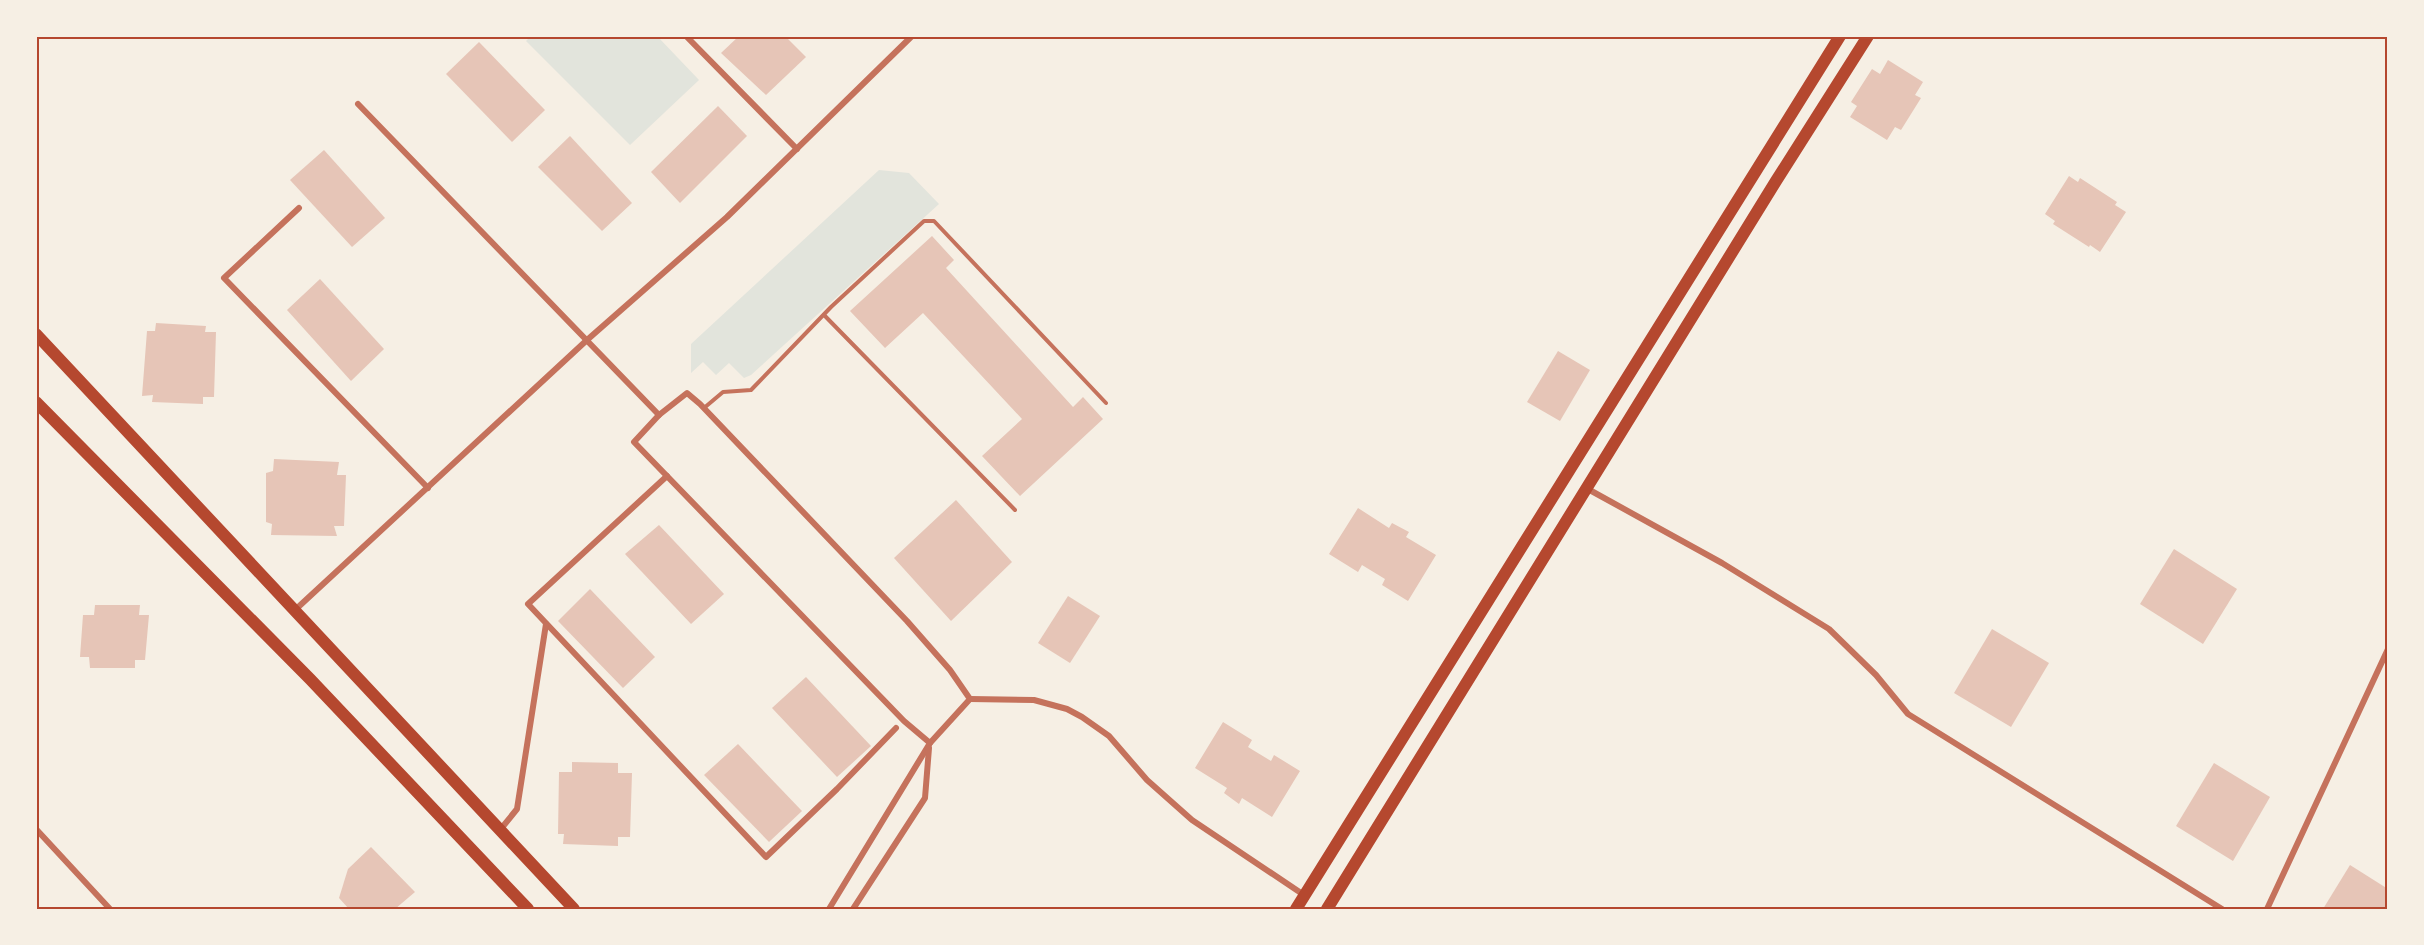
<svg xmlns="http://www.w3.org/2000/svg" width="2424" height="945" viewBox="0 0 2424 945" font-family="Karla,sans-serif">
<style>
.green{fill:#e2e4dc}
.building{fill:#e6c5b7}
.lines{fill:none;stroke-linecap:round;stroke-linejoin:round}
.service{stroke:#c5725c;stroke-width:4}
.minor{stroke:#c5725c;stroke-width:6}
.secondary{stroke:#b5482f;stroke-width:12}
.neatline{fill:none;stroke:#b5482f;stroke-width:2}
</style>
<rect width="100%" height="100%" fill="#f6efe4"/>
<!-- green -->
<g class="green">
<polygon points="531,36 657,36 699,80 630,145 526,41"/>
<polygon points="879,170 909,173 939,204 751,375 744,378 729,363 716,375 703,362 691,373 691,344"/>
</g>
<!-- building -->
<g class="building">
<polygon points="739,36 785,36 806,57 766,95 721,53"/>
<polygon points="479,42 545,110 512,142 446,74"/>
<polygon points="1888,60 1923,82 1915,95 1921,98 1901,130 1895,127 1887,140 1850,117 1857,106 1851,102 1872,69 1880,74"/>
<polygon points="718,106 747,136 680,203 651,172"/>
<polygon points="570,136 632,203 602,231 538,167"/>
<polygon points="324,150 385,218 352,247 290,180"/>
<polygon points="2069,176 2078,182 2080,178 2117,202 2115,205 2126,212 2100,252 2090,245 2089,247 2053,224 2055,221 2045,214"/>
<polygon points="932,236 954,260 946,268 1073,407 1083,397 1103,419 1020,496 982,456 1022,419 923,313 885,348 850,311"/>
<polygon points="320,279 384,349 351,381 287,310"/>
<polygon points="156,323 206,326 205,332 216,332 214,397 203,397 203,404 152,402 153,395 142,396 147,331 155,331"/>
<polygon points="1558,351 1590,370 1560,421 1527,402"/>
<polygon points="274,459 339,462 337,475 346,475 344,526 334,526 337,536 271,535 272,524 266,522 266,473 273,471"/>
<polygon points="956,500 1012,562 951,621 894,558"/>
<polygon points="1358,508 1389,528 1392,523 1409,532 1406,537 1436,555 1408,601 1382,585 1385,579 1362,565 1358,572 1329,554"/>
<polygon points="659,525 724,594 691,624 625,554"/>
<polygon points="2174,549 2237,589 2203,644 2140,604"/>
<polygon points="590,589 655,657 623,688 558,621"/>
<polygon points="1068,596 1100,616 1070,663 1038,643"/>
<polygon points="95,605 140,605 139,615 149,615 145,660 135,660 135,668 90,668 89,657 80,657 83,615 94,615"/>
<polygon points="1992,629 2049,663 2011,727 1954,693"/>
<polygon points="806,677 871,746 837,777 772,708"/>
<polygon points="1223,722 1252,740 1248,747 1271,761 1274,755 1300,771 1272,817 1242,798 1239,804 1224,793 1227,788 1195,768"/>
<polygon points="738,744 802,811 769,842 704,775"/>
<polygon points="572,762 618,763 618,773 632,773 630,837 618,837 618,846 563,844 564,834 558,834 559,772 572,772"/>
<polygon points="2214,763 2270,797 2233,861 2176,826"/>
<polygon points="371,847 415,892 395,909 349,909 339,898 348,869"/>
<polygon points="2350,865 2388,889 2388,909 2323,909"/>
</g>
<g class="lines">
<!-- service -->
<g class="service">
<polyline points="824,315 1015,510"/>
<polyline points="704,408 723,392 751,390 831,307 924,221 934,221 1106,403"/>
</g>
<!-- minor -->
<g class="minor">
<polyline points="686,36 797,149"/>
<polyline points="358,104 659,415"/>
<polyline points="299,208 224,278 428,488"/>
<polygon points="687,393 700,404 907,621 950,670 970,699 930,743 904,721 634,442 659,415"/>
<polyline points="667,476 528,604 766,857 837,789 896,728"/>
<polyline points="1586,488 1722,563 1829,629 1876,675 1908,714 2222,909"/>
<polyline points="295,610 587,340 727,217 912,36"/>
<polyline points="970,699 1034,700 1067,709 1082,717 1109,736 1147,780 1192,820 1304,895"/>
<polyline points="36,829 110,909"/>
<polyline points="500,830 517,809 546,624"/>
<polyline points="829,909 930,743"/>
<polyline points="853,909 925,798 929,748"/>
<polyline points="2267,909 2388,649"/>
</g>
<!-- secondary -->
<g class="secondary">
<polyline points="36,334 574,909"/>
<polyline points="36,402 310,679 528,909"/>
<polyline points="1296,909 1840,36"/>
<polyline points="1327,909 1776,181 1868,36"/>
</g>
</g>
<!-- border -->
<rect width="2424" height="945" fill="none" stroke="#f6efe4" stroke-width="75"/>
<rect x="38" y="38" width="2348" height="870" class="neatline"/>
</svg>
